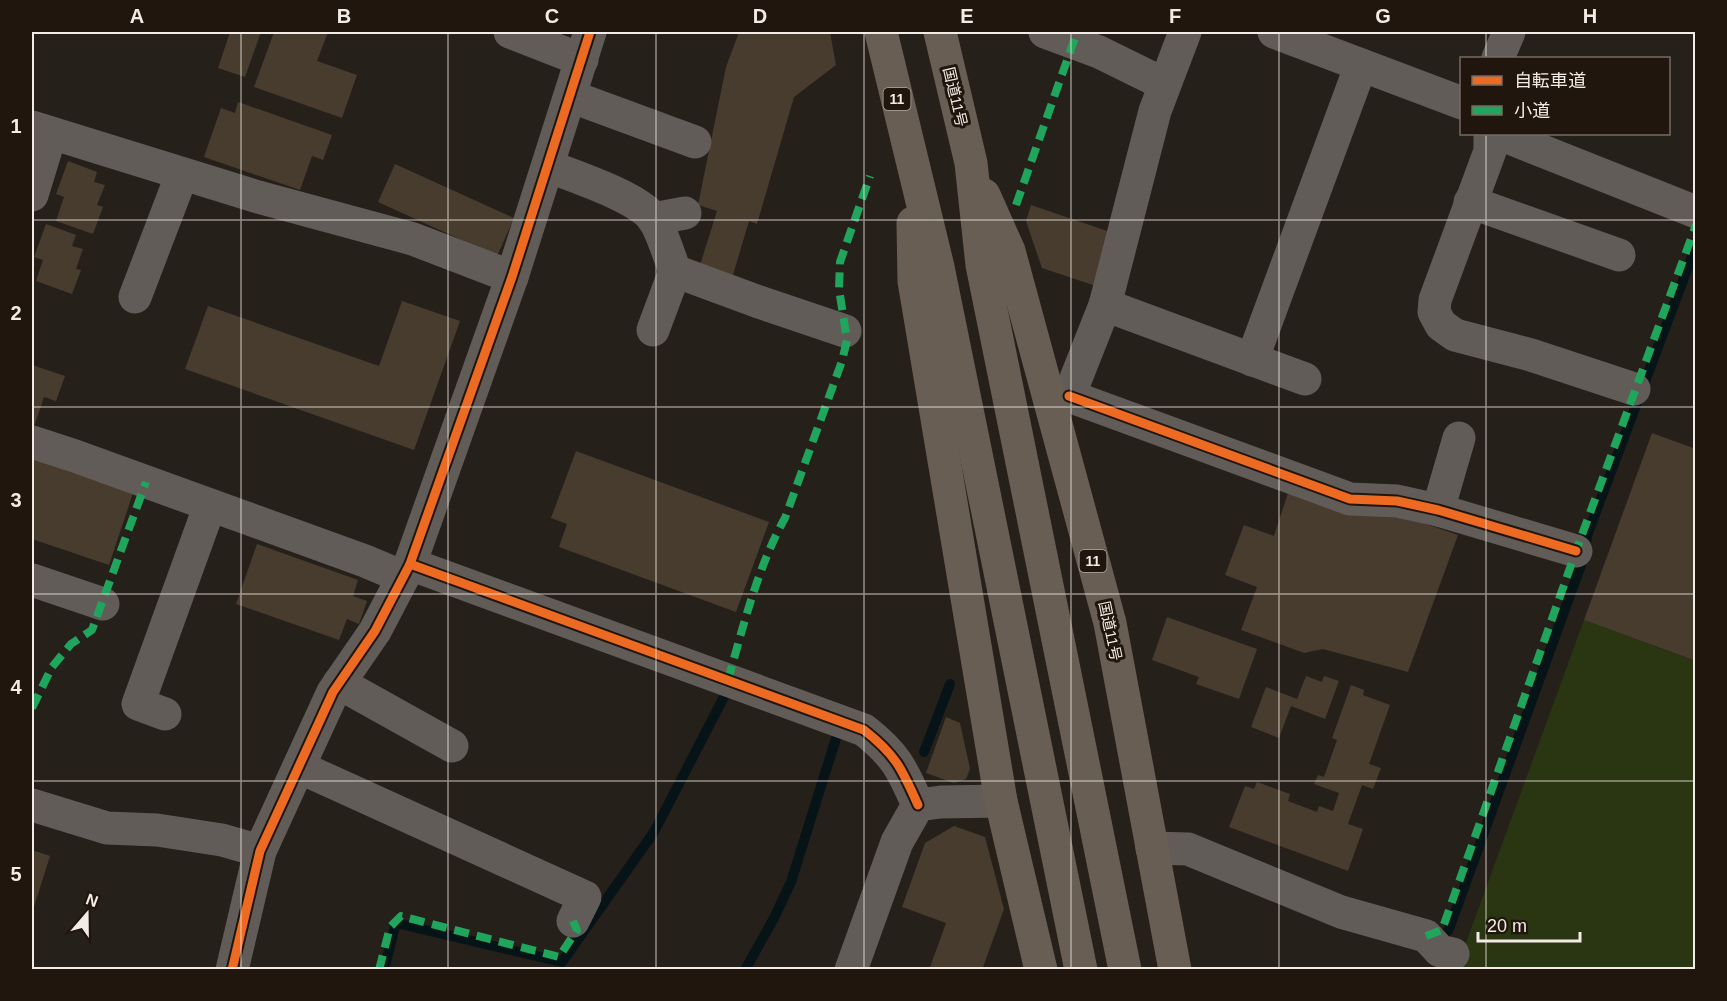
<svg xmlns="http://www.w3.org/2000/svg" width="1727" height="1001" viewBox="0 0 1727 1001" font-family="Arial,'Noto Sans JP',sans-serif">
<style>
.green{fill:#293611}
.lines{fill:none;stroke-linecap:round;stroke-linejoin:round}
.stream{stroke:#071417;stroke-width:10}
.building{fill:#483c2f}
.minor{stroke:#625c58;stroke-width:33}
.trunk{stroke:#685e54;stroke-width:33}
.quiet{stroke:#20a55d;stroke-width:8;stroke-dasharray:15 8;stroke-linecap:butt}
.cycleway-casing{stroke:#20160d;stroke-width:13}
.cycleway{stroke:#ed6a23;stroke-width:9}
.grid{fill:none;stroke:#f3ebe5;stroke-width:1.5;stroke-opacity:0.55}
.labels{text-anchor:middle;stroke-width:6;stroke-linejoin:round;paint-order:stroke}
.shield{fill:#20160d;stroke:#b4aba4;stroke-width:1.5}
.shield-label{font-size:14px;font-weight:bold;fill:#f3ebe5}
.street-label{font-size:15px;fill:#f3ebe5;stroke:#20160d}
.neatline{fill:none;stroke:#f3ebe5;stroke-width:2}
.grid-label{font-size:20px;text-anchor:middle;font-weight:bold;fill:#f3ebe5}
</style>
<rect width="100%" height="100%" fill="#26201a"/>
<!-- green -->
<polygon class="green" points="1584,620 1695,661 1695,969 1456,970"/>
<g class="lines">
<!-- stream -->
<g class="stream">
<polyline points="924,752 950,684"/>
<polyline points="1444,935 1449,929 1581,565 1588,533 1696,246"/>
<polyline points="384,970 396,923 562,962 654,832 727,691 734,694"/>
<polyline points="745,970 774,918 791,882 838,732 831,729"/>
</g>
</g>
<!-- building -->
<g class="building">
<polygon points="230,32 261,32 245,77 218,68"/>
<polygon points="274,32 328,32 317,61 357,75 342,118 254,87"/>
<polygon points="739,32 830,32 836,65 794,97 757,224 749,221 733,275 700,265 717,211 698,205 726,67"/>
<polygon points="238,102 332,135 323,160 312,156 300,190 204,157 221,108 235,113"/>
<polygon points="68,161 97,172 94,182 105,185 97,205 103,207 93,234 56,221 64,197 56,194"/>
<polygon points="395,164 514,218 497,256 378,202"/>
<polygon points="1031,205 1113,233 1096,286 1042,268 1026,221"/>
<polygon points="46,224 76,235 72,246 83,249 76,269 81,270 72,294 36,281 43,260 34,257"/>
<polygon points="402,301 460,321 414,450 185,369 208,306 379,366"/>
<polygon points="32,365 65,376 56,401 44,397 32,433"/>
<polygon points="1652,433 1696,449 1696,661 1584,620"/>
<polygon points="576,451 769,522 736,612 559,547 567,524 551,518"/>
<polygon points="32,458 133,493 109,565 32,539"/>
<polygon points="1288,493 1394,513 1458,535 1408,672 1323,649 1304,653 1241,630 1257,587 1225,575 1244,525 1274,536"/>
<polygon points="257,544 358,580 353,596 367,601 359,624 347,619 339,640 236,604"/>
<polygon points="1167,617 1257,649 1239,699 1196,684 1199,677 1152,660"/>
<polygon points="1306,676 1322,682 1324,676 1339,681 1325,719 1291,706 1279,738 1251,727 1266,687 1297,699"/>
<polygon points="1351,685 1364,690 1363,695 1390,705 1369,764 1381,768 1373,789 1362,785 1348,824 1363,829 1348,871 1229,827 1245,786 1254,789 1257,782 1290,794 1288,801 1317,812 1319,806 1333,811 1339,793 1314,784 1318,775 1324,777 1337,740 1332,738"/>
<polygon points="946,717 960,723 970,769 966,779 954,783 926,773"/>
<polygon points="954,826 985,837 1004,909 982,970 929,970 946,923 902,907 925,843"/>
<polygon points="32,850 50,856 32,913"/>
</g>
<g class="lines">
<!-- minor -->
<g class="minor">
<polyline points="510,32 582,60"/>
<polyline points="1045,32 1099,52 1164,84"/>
<polyline points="1274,32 1462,103"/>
<polyline points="1498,58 1509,32"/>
<polyline points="570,96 695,142"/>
<polyline points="32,127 258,197 413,239 512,277"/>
<polyline points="1490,134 1490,151 1435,300 1434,312 1441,325 1455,335 1531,355 1634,389"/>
<polyline points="1493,134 1507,137 1696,212"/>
<path d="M548 166C575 177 636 196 653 218 662 231 669 256 675 271L759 302 845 331"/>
<polyline points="32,195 51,133"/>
<polyline points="1470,202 1619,255"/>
<polyline points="653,219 685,213"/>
<polyline points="135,297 182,174"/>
<polyline points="1105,305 1305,379"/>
<polyline points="653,330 675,271"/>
<polyline points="1252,360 1361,65"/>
<polyline points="1069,396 1350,499 1397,501 1438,510 1576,551"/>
<polyline points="1050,400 1069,396 1105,305 1155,111 1185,32"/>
<polyline points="32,442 75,456 365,561 403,577"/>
<polyline points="1438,510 1459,438"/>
<path d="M410 564 864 730C896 755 902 769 918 805"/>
<polyline points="32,580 103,604"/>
<polyline points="339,683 452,746"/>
<polyline points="165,714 138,704 210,505"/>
<polyline points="299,767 585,897 573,921"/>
<polyline points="32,805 107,828 157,830 222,840 260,851"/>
<polyline points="1152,848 1188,849 1341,912 1426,936 1440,951 1453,954"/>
<polyline points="232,970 260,851 333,692 375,631 410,564 512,277 590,32"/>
<polyline points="851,970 897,842 918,805 941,802 1001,801"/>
</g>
<!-- trunk -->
<g class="trunk">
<polyline points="881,32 938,267 1081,970"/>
<polyline points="940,32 971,163 982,265 1125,970"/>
<polyline points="984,195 1009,251 1110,623 1175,970"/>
<polyline points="913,223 914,281 1001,801 1041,970"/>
</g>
<!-- quiet -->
<g class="quiet">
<polyline points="1016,205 1077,32"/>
<path d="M728 680C743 627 758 566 785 518L842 361 847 340 839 289 840 262 870 176"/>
<polyline points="32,708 52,667 71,644 92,630 146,482"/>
<polyline points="1426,936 1442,930 1576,551 1696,225"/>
<polyline points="379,970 390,927 401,916 559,957 577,930 573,921"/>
</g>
<defs>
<g id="cycleway">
<polyline points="1069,396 1350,499 1397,501 1438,510 1576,551"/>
<path d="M410 564 864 730C896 755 902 769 918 805"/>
<polyline points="232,970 260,851 333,692 375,631 410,564 512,277 590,32"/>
</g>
</defs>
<!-- cycleway casing -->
<use href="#cycleway" class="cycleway-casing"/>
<!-- cycleway -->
<use href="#cycleway" class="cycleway"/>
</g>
<!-- grid -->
<path class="grid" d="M241 32V970M448 32V970M656 32V970M864 32V970M1071 32V970M1279 32V970M1486 32V58M1486 134V970M32 220H1696M32 407H1696M32 594H1696M32 781H1696"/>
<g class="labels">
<!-- shield labels -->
<g class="shield">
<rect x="883.5" y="88" width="27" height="22" rx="4.5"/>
<rect x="1079.5" y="550" width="27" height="22" rx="4.5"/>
</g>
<g class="shield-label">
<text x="897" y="104">11</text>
<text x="1093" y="566">11</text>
</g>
<!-- street labels -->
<g class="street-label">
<text transform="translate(955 97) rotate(77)" y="5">国道11号</text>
<text transform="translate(1110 631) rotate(78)" y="5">国道11号</text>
</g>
</g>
<!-- border -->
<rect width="1727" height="1001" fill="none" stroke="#20160d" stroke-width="66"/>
<!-- legend -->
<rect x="1460" y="57" width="210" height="78" fill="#20160d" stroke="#746b63" stroke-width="1.5"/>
<rect x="1472" y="76" width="30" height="9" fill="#ed6a23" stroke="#746b63" stroke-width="1.5"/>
<text x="1514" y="87" font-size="18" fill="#f3ebe5">自転車道</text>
<rect x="1472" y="106" width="30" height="9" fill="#20a55d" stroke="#746b63" stroke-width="1.5"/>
<text x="1514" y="117" font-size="18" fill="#f3ebe5">小道</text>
<!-- north arrow -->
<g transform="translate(87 914) rotate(20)" stroke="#20160d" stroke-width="4.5" paint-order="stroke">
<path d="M0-4.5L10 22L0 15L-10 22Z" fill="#f3ebe5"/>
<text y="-9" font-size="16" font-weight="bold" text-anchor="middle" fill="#f3ebe5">N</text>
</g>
<!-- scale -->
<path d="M1478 932v9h102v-9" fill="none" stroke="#f3ebe5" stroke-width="3"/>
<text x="1487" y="932" font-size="18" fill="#f3ebe5" stroke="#20160d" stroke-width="4.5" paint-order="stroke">20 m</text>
<rect x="33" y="33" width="1661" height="935" class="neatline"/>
<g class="grid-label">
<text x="137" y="23">A</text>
<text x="344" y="23">B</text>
<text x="552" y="23">C</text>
<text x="760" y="23">D</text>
<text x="967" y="23">E</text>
<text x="1175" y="23">F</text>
<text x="1383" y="23">G</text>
<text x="1590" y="23">H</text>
<text x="16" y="133">1</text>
<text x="16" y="320">2</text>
<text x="16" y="507">3</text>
<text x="16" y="694">4</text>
<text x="16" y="881">5</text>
</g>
</svg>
